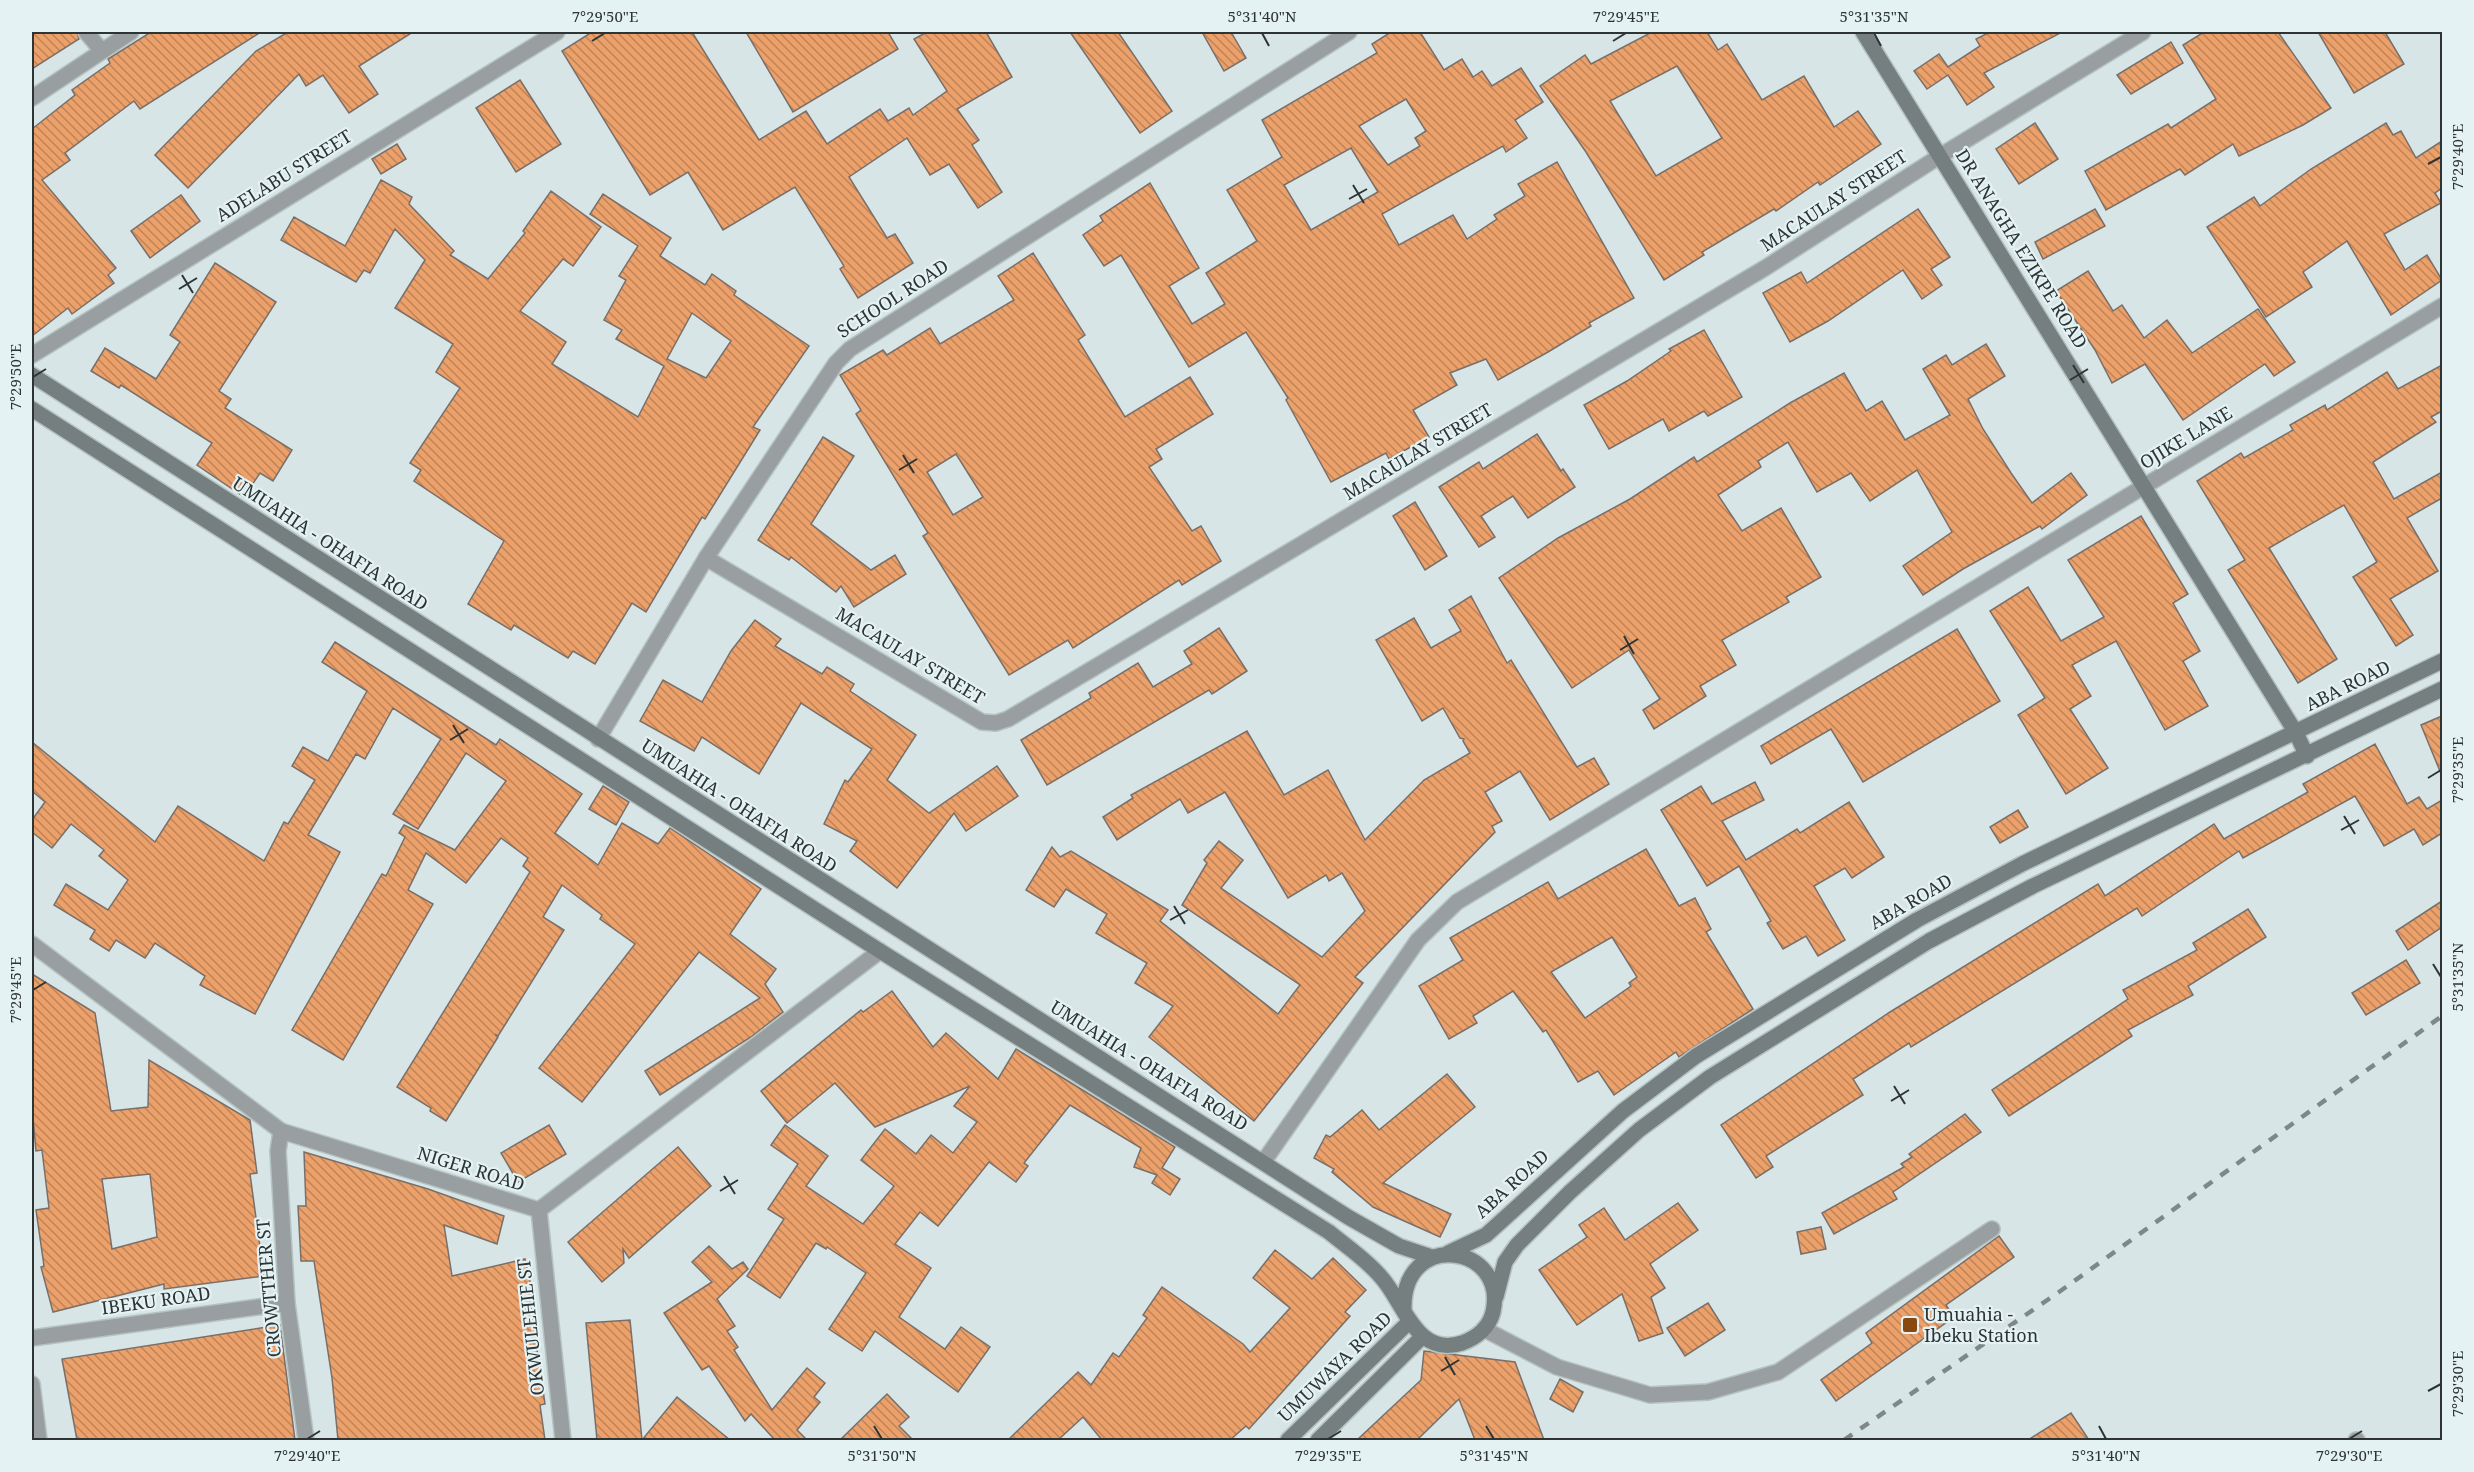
<svg xmlns="http://www.w3.org/2000/svg" width="2474" height="1472" viewBox="0 0 2474 1472" font-family="'Noto Serif',serif">
<style>
.building{fill:url(#building-back-hatch);stroke:#796f69;stroke-width:1.5;fill-rule:evenodd}
.lines{fill:none;stroke-linecap:round;stroke-linejoin:round}
.street-casing{stroke:#b5c2c2;stroke-width:18}
.secondary-casing{stroke:#b5c2c2;stroke-width:18}
.street{stroke:#999fa0;stroke-width:15}
.secondary{stroke:#767f80;stroke-width:15}
.rail{stroke:#7e8888;stroke-width:4.5;stroke-dasharray:10 10;stroke-linecap:butt}
.ticks{fill:none;stroke:#2e3434;stroke-width:2}
.poi-dot{fill:#884810;stroke:#e4f2f4;stroke-width:2}
.labels{text-anchor:middle;stroke-width:4.5;stroke-linejoin:round;paint-order:stroke}
.street-label{font-size:18px;fill:#2e3434;stroke:#e4f2f4}
.poi-label{font-size:18px;fill:#2e3434;stroke:#e4f2f4;text-anchor:start}
.neatline{fill:none;stroke:#2e3434;stroke-width:2}
.ticks-label{font-size:15px;text-anchor:middle;fill:#2e3434}
</style>
<defs>
<pattern id="building-back-hatch" width="6" height="6" patternUnits="userSpaceOnUse" patternTransform="scale(1.5)"><rect width="6" height="6" fill="#eca06a"/><path d="M-1 5l2 2M0 0l6 6M5-1l2 2" fill="none" stroke="#c08358"/></pattern>
</defs>
<rect width="100%" height="100%" fill="#d7e5e6"/>
<!-- building -->
<g class="building">
<polygon points="32,32 77,32 79,39 32,69"/>
<polygon points="151,32 261,32 140,109 134,101 65,153 70,160 42,180 116,268 108,275 114,283 72,314 68,308 32,336 32,129 75,95 72,90 110,63 108,59"/>
<polygon points="288,32 413,32 359,66 378,94 349,113 323,75 306,86 299,74 188,188 155,155 256,51"/>
<polygon points="592,32 692,32 759,140 806,111 827,144 880,109 888,121 909,108 913,115 947,91 914,39 927,32 986,32 1012,77 957,109 979,140 972,145 1002,192 978,208 949,164 930,175 907,138 849,177 887,238 895,234 913,263 858,298 840,269 844,266 795,187 723,230 688,172 650,195 562,51"/>
<polygon points="746,32 888,32 898,49 793,112"/>
<polygon points="1070,32 1118,32 1172,111 1140,133"/>
<polygon points="1202,32 1231,32 1246,58 1224,71"/>
<path d="M1391 32H1420L1444 70 1462 59 1473 77 1482 71 1492 86 1521 68 1543 102 1515 120 1527 138 1506 152 1503 146 1382 214 1399 245 1453 215 1467 239 1497 219 1494 215 1525 196 1518 184 1557 162 1634 298 1589 323 1591 326 1548 352 1498 380 1486 359 1450 373 1457 385 1413 410 1429 437 1389 459 1386 453 1331 482 1286 400 1288 398 1246 332 1189 367 1121 255 1104 266 1083 235 1103 221 1100 216 1150 183 1199 268 1169 286 1192 324 1225 304 1206 273 1257 241 1227 190 1282 157 1262 120 1377 53 1372 44ZM1406 99 1426 131 1415 138 1420 146 1388 165 1359 126ZM1351 148 1378 192 1311 230 1284 185Z"/>
<path d="M1652 32H1707L1718 50 1727 44 1762 100 1804 76 1834 127 1858 111 1881 144 1820 185 1818 182 1776 211 1774 209 1702 252 1704 255 1664 280 1586 152 1540 86 1585 55 1591 64ZM1677 66 1722 138 1656 176 1610 101Z"/>
<polygon points="1990,32 2062,32 1984,73 1994,87 1967,105 1948,75 1927,89 1914,71 1939,54 1948,67 1980,46 1976,39"/>
<polygon points="2204,32 2278,32 2331,108 2303,125 2239,156 2233,144 2185,175 2180,169 2106,210 2085,171 2168,124 2171,128 2216,99 2183,45"/>
<polygon points="2318,32 2385,32 2404,64 2354,93"/>
<polygon points="2171,42 2183,63 2131,94 2117,75"/>
<polygon points="520,80 561,144 516,172 476,108"/>
<polygon points="2035,123 2058,159 2019,184 1996,149"/>
<polygon points="2386,123 2393,135 2401,131 2416,158 2442,141 2442,188 2435,193 2441,203 2384,234 2405,270 2427,255 2442,280 2391,315 2347,241 2303,272 2312,287 2266,317 2207,227 2254,197 2260,206 2311,169"/>
<polygon points="397,144 406,159 381,174 372,159"/>
<path d="M381 180 412 197 409 204 454 251 450 255 488 279 525 233 523 231 551 191 601 227 573 266 563 259 520 311 566 342 552 364 638 417 664 366 616 339 622 330 604 320 626 280 619 276 638 246 590 214 603 194 671 238 660 256 705 285 712 274 736 291 734 295 809 346 753 427 760 430 705 519 702 517 646 612 632 603 595 664 573 651 568 658 514 625 511 630 468 604 504 541 414 481 421 470 410 463 460 388 436 372 453 344 395 308 425 260 395 229 370 273 364 270 356 282 281 240 294 217 345 246ZM692 313 731 341 706 378 667 359Z"/>
<polygon points="181,195 200,221 150,258 131,231"/>
<polygon points="1918,209 1950,257 1931,269 1942,285 1922,299 1903,270 1828,321 1790,342 1763,293 1801,272 1807,283"/>
<polygon points="2095,209 2105,226 2043,259 2035,242"/>
<path d="M1033 253 1085 335 1078 340 1125 417 1190 377 1213 414 1156 449 1162 459 1149 467 1192 531 1201 526 1221 561 1182 585 1179 580 1073 648 1068 640 1009 675 923 536 928 533 856 414 861 410 840 375 883 350 887 355 930 328 940 344 1014 300 998 276ZM956 454 983 497 953 515 927 472Z"/>
<polygon points="215,263 276,302 219,391 231,399 225,408 292,450 273,481 260,473 244,497 197,465 212,443 121,385 119,388 91,371 105,348 156,379 180,342 170,335"/>
<polygon points="2088,271 2113,311 2122,305 2144,338 2167,320 2192,353 2258,309 2295,362 2274,376 2265,364 2183,420 2145,364 2112,383 2095,350 2056,291"/>
<polygon points="1704,330 1742,397 1708,416 1704,411 1669,431 1663,419 1609,449 1584,405 1627,381 1671,351 1669,349"/>
<polygon points="1986,344 2005,376 1968,399 1983,429 2011,473 2032,503 2071,473 2087,495 2042,529 2040,526 1963,569 1923,595 1903,566 1952,532 1917,470 1870,501 1851,473 1817,492 1788,442 1758,461 1761,467 1718,495 1742,531 1781,508 1821,577 1786,597 1789,602 1722,640 1736,665 1700,686 1706,696 1654,729 1643,710 1660,699 1629,650 1572,688 1499,578 1558,538 1630,499 1694,457 1697,462 1790,403 1844,373 1866,411 1882,401 1905,440 1950,415 1923,369 1946,355 1952,365"/>
<polygon points="2442,365 2442,411 2431,417 2436,422 2373,462 2394,499 2442,472 2442,498 2407,518 2438,571 2390,599 2413,635 2396,646 2353,577 2377,562 2344,505 2269,548 2337,659 2298,683 2228,570 2245,560 2197,481 2241,453 2244,458 2293,430 2290,425 2325,405 2327,410 2387,372 2398,389"/>
<polygon points="1537,434 1561,471 1563,469 1575,487 1528,518 1513,496 1481,516 1495,537 1479,547 1439,487 1479,462 1483,469"/>
<polygon points="823,437 854,456 811,524 871,570 895,555 906,574 854,607 841,586 836,592 791,557 789,560 758,540"/>
<polygon points="1415,502 1447,556 1425,570 1393,516"/>
<polygon points="2141,516 2188,594 2173,603 2200,651 2183,661 2208,706 2165,730 2116,641 2072,665 2091,696 2070,709 2108,768 2066,794 2018,715 2045,698 1990,611 2028,587 2061,641 2104,617 2068,560"/>
<polygon points="1471,596 1507,663 1511,660 1577,767 1594,758 1609,784 1550,820 1520,771 1485,792 1502,821 1492,826 1495,832 1355,977 1363,983 1254,1121 1149,1037 1173,1006 1135,983 1147,963 1096,933 1107,914 1066,889 1054,907 1026,890 1052,847 1060,857 1071,851 1168,910 1160,921 1278,1014 1300,985 1182,905 1207,863 1204,860 1219,841 1243,860 1221,888 1322,957 1365,911 1342,873 1329,881 1326,875 1288,898 1225,792 1188,813 1180,799 1117,840 1103,817 1133,798 1131,795 1247,731 1284,795 1328,770 1365,840 1424,780 1470,753 1463,741 1464,739 1460,738 1443,708 1422,721 1376,640 1414,618 1431,648 1461,631 1449,610"/>
<polygon points="755,620 781,639 775,646 822,674 827,667 854,684 850,691 916,735 887,780 929,813 997,766 1018,796 966,831 954,813 897,888 850,851 857,841 824,824 845,780 848,782 872,749 801,703 759,774 702,737 694,751 640,721 663,680 702,702 731,651"/>
<polygon points="1219,628 1247,671 1212,694 1209,690 1047,785 1021,740 1091,698 1089,693 1138,663 1153,687 1192,664 1184,651"/>
<polygon points="1957,629 2000,701 1863,782 1831,729 1771,764 1761,746"/>
<polygon points="335,642 496,745 500,739 582,794 555,833 598,865 622,823 658,844 670,828 761,889 730,934 776,969 765,984 783,1012 751,1037 660,1095 645,1071 760,998 699,952 582,1102 539,1068 635,944 600,919 602,915 562,885 543,917 564,930 498,1036 495,1034 498,1037 446,1121 430,1111 431,1108 397,1087 530,872 523,866 528,858 501,838 466,883 426,853 408,890 433,904 343,1060 292,1030 382,874 386,876 405,837 399,833 404,825 455,850 506,781 466,753 418,829 393,814 441,739 393,708 365,759 356,754 308,835 340,852 255,1014 200,985 205,976 155,943 145,958 116,940 109,951 90,939 95,930 54,905 66,884 108,910 128,880 99,856 104,850 71,824 52,848 32,832 32,820 45,802 32,791 32,742 155,842 178,806 264,861 284,822 288,824 315,780 292,766 303,747 328,761 367,691 322,662"/>
<polygon points="2442,716 2442,776 2421,725"/>
<polygon points="2375,744 2407,804 2419,797 2427,809 2442,800 2442,833 2423,845 2414,829 2384,846 2355,796 2243,858 2239,851 2142,916 2137,908 1911,1047 1909,1043 1853,1079 1863,1095 1766,1156 1773,1167 1756,1178 1721,1125 1890,1012 2098,884 2105,896 2214,824 2224,839 2308,792 2303,784"/>
<polygon points="1755,782 1764,800 1722,821 1746,860 1797,829 1800,833 1849,802 1884,857 1852,878 1845,868 1814,886 1845,940 1818,956 1806,936 1783,949 1767,923 1771,921 1739,866 1707,886 1661,810 1701,786 1712,804"/>
<polygon points="603,786 629,802 616,825 589,809"/>
<polygon points="2018,810 2028,827 2000,843 1990,827"/>
<path d="M1646 849 1679 906 1695 898 1711 929 1706 932 1753 1009 1679 1057 1676 1052 1614 1095 1598 1071 1578 1082 1546 1030 1543 1032 1513 991 1473 1016 1477 1023 1449 1039 1419 986 1463 960 1450 938 1548 882 1558 899ZM1612 937 1637 977 1629 983 1631 986 1585 1018 1551 972Z"/>
<polygon points="2442,901 2442,927 2408,950 2396,931"/>
<polygon points="2248,909 2266,937 2188,986 2193,995 2128,1030 2132,1036 2009,1116 1992,1090 2128,999 2123,990 2197,950 2193,943"/>
<polygon points="2406,960 2420,983 2366,1015 2352,993"/>
<path d="M32 974 95 1013 111 1111 148 1107 149 1060 250 1120 257 1173 250 1174 264 1276 164 1289V1284L53 1312 41 1267 44 1266 36 1210 49 1208 42 1150 36 1151 32 1107ZM150 1174 157 1237 112 1249 102 1179Z"/>
<polygon points="892,991 933,1047 946,1033 998,1079 1016,1049 1175,1147 1162,1168 1180,1179 1170,1195 1152,1183 1157,1175 1134,1167 1141,1148 1070,1105 1024,1163 1028,1166 1016,1182 989,1162 938,1226 920,1212 895,1244 931,1268 899,1317 945,1349 961,1327 990,1347 958,1392 875,1331 862,1351 829,1329 866,1273 827,1247 826,1249 816,1243 780,1298 747,1276 784,1219 768,1209 798,1164 771,1145 785,1125 828,1156 806,1186 863,1224 894,1186 861,1160 885,1129 916,1154 931,1135 953,1153 977,1122 954,1106 970,1086 875,1127 835,1083 787,1123 761,1091 861,1010 863,1012"/>
<polygon points="1447,1074 1475,1107 1383,1183 1451,1214 1440,1237 1373,1207 1332,1172 1334,1169 1314,1158 1326,1135 1330,1137 1362,1110 1379,1130"/>
<polygon points="1965,1114 1981,1132 1893,1192 1897,1199 1834,1234 1822,1213 1904,1167 1901,1164 1912,1157 1909,1154"/>
<polygon points="549,1125 566,1154 518,1182 501,1153"/>
<polygon points="678,1147 711,1186 629,1258 623,1249 624,1263 602,1282 568,1242"/>
<polygon points="304,1152 428,1189 504,1216 497,1244 444,1225 452,1276 525,1259 533,1295 529,1295 545,1404 540,1405 545,1440 338,1440 332,1378 314,1261 301,1261 298,1206 306,1206"/>
<polygon points="1678,1203 1698,1230 1650,1264 1665,1288 1651,1297 1663,1333 1639,1341 1622,1294 1577,1325 1539,1270 1587,1237 1579,1225 1604,1208 1625,1240"/>
<polygon points="1821,1227 1826,1249 1801,1254 1797,1232"/>
<polygon points="1999,1236 2014,1257 1946,1305 1954,1317 1836,1401 1821,1380 1872,1343 1866,1333"/>
<polygon points="709,1246 732,1269 743,1262 748,1269 717,1299 735,1326 727,1331 738,1347 734,1350 772,1410 807,1368 825,1383 814,1397 820,1402 797,1430 807,1440 775,1440 751,1414 745,1421 709,1366 702,1370 664,1313 712,1282 692,1262"/>
<polygon points="1275,1250 1312,1279 1333,1258 1366,1290 1345,1312 1350,1316 1249,1429 1246,1426 1230,1440 1102,1440 1083,1417 1058,1440 1008,1440 1078,1372 1091,1385 1113,1353 1119,1357 1147,1318 1143,1315 1162,1287 1243,1344 1250,1352 1290,1308 1253,1278"/>
<polygon points="1708,1303 1725,1330 1685,1356 1667,1328"/>
<polygon points="630,1320 642,1440 597,1440 586,1323"/>
<polygon points="280,1325 295,1440 77,1440 62,1359"/>
<polygon points="1424,1351 1515,1362 1544,1440 1475,1440 1459,1399 1417,1440 1357,1440 1421,1380"/>
<polygon points="1560,1379 1583,1392 1573,1412 1550,1399"/>
<polygon points="887,1394 909,1417 899,1426 913,1440 840,1440"/>
<polygon points="677,1397 730,1440 642,1440"/>
<polygon points="2071,1413 2089,1440 2028,1440"/>
</g>
<g class="lines">
<defs>
<g id="street">
<polyline points="86,32 102,51"/>
<polyline points="32,98 131,32"/>
<polyline points="32,355 557,32"/>
<polyline points="706,558 982,722 996,723 1008,719 1765,268 1940,156 2143,32"/>
<polyline points="598,739 706,558 836,363 850,349 1349,32"/>
<polyline points="32,944 281,1131 539,1210 880,951"/>
<polyline points="281,1131 278,1151 287,1303 306,1440"/>
<polyline points="1264,1161 1418,940 1457,902 2442,306"/>
<polyline points="539,1210 563,1440"/>
<polyline points="1484,1329 1557,1367 1650,1395 1708,1392 1778,1372 1992,1229"/>
<polyline points="32,1338 287,1303"/>
<polyline points="32,1384 39,1440"/>
<polyline points="2356,1440 2357,1440"/>
</g>
<g id="secondary">
<polyline points="1863,32 2296,733 2307,756"/>
<polyline points="32,375 1348,1217 1399,1246 1432,1257"/>
<path d="M32 409 880 951 1329 1232C1346 1246 1367 1260 1381 1277 1404 1302 1416 1358 1462 1343 1476 1338 1489 1328 1493 1312 1508 1244 1402 1229 1404 1309"/>
<polyline points="1448,1253 1486,1235 1623,1111 1696,1056 1917,920 2022,864 2442,661"/>
<polyline points="1496,1297 1505,1262 1517,1245 1570,1192 1639,1130 1710,1077 1929,941 2033,886 2442,689"/>
<polyline points="1288,1440 1409,1322"/>
<polyline points="1318,1440 1422,1337"/>
</g>
</defs>
<!-- street casing -->
<use href="#street" class="street-casing"/>
<!-- secondary casing -->
<use href="#secondary" class="secondary-casing"/>
<!-- street -->
<use href="#street" class="street"/>
<!-- secondary -->
<use href="#secondary" class="secondary"/>
<!-- rail -->
<polyline class="rail" points="1844,1440 2059,1292 2442,1016"/>
</g>
<!-- ticks -->
<path class="ticks" d="M1262 33 1269 46M1874 33 1881 46M592 41 605 33M1613 41 1626 33M2428 164 2441 157M1353 185 1364 203M1349 199 1367 189M182 275 193 293M179 289 197 278M2073 365 2084 383M33 377 46 369M2070 380 2088 369M903 455 914 473M899 470 917 459M1624 636 1634 654M1620 650 1638 639M453 725 464 743M450 740 468 729M2428 778 2441 770M2344 816 2355 834M2341 830 2359 820M1174 906 1185 924M1170 920 1188 910M2433 964 2441 977M33 990 46 982M1894 1086 1905 1104M1891 1101 1909 1090M724 1176 735 1194M720 1191 738 1180M1445 1357 1455 1375M1441 1371 1459 1360M2428 1391 2441 1384M874 1426 882 1439M1486 1426 1494 1439M2099 1426 2106 1439M307 1439 320 1431M1328 1439 1341 1431M2349 1439 2362 1431"/>
<!-- markers -->
<rect class="poi-dot" x="1902" y="1317" width="16" height="16" rx="3"/>
<g class="labels">
<!-- street labels -->
<g class="street-label">
<text transform="translate(284 176) rotate(-32)" y="6">ADELABU STREET</text>
<text transform="translate(1834 201) rotate(-33)" y="6">MACAULAY STREET</text>
<text transform="translate(2021 249) rotate(58)" y="6">DR ANAGHA EZIKPE ROAD</text>
<text transform="translate(893 299) rotate(-33)" y="6">SCHOOL ROAD</text>
<text transform="translate(2186 438) rotate(-31)" y="6">OJIKE LANE</text>
<text transform="translate(1418 452) rotate(-31)" y="6">MACAULAY STREET</text>
<text transform="translate(330 544) rotate(33)" y="6">UMUAHIA - OHAFIA ROAD</text>
<text transform="translate(910 656) rotate(31)" y="6">MACAULAY STREET</text>
<text transform="translate(2348 686) rotate(-26)" y="6">ABA ROAD</text>
<text transform="translate(739 806) rotate(33)" y="6">UMUAHIA - OHAFIA ROAD</text>
<text transform="translate(1911 902) rotate(-30)" y="6">ABA ROAD</text>
<text transform="translate(1149 1066) rotate(32)" y="6">UMUAHIA - OHAFIA ROAD</text>
<text transform="translate(471 1169) rotate(17)" y="6">NIGER ROAD</text>
<text transform="translate(1512 1184) rotate(-42)" y="6">ABA ROAD</text>
<text transform="translate(269 1288) rotate(-95)" y="6">CROWTTHER ST</text>
<text transform="translate(156 1301) rotate(-8)" y="6">IBEKU ROAD</text>
<text transform="translate(531 1327) rotate(-96)" y="6">OKWULEHIE ST</text>
<text transform="translate(1335 1367) rotate(-44)" y="6">UMUWAYA ROAD</text>
</g>
<!-- poi labels -->
<g class="poi-label">
<text x="1924" y="1321">Umuahia -<tspan x="1924" dy="21">Ibeku Station</tspan></text>
</g>
</g>
<!-- border -->
<rect width="2474" height="1472" fill="none" stroke="#e4f2f4" stroke-width="66"/>
<rect x="33" y="33" width="2408" height="1406" class="neatline"/>
<g class="ticks-label">
<text x="605" y="22">7°29'50"E</text>
<text x="1262" y="22">5°31'40"N</text>
<text x="1626" y="22">7°29'45"E</text>
<text x="1874" y="22">5°31'35"N</text>
<text transform="translate(2458 157) rotate(-90)" y="5">7°29'40"E</text>
<text transform="translate(16 377) rotate(-90)" y="5">7°29'50"E</text>
<text transform="translate(2458 770) rotate(-90)" y="5">7°29'35"E</text>
<text transform="translate(2458 977) rotate(-90)" y="5">5°31'35"N</text>
<text transform="translate(16 990) rotate(-90)" y="5">7°29'45"E</text>
<text transform="translate(2458 1384) rotate(-90)" y="5">7°29'30"E</text>
<text x="307" y="1461">7°29'40"E</text>
<text x="882" y="1461">5°31'50"N</text>
<text x="1328" y="1461">7°29'35"E</text>
<text x="1494" y="1461">5°31'45"N</text>
<text x="2106" y="1461">5°31'40"N</text>
<text x="2349" y="1461">7°29'30"E</text>
</g>
</svg>
